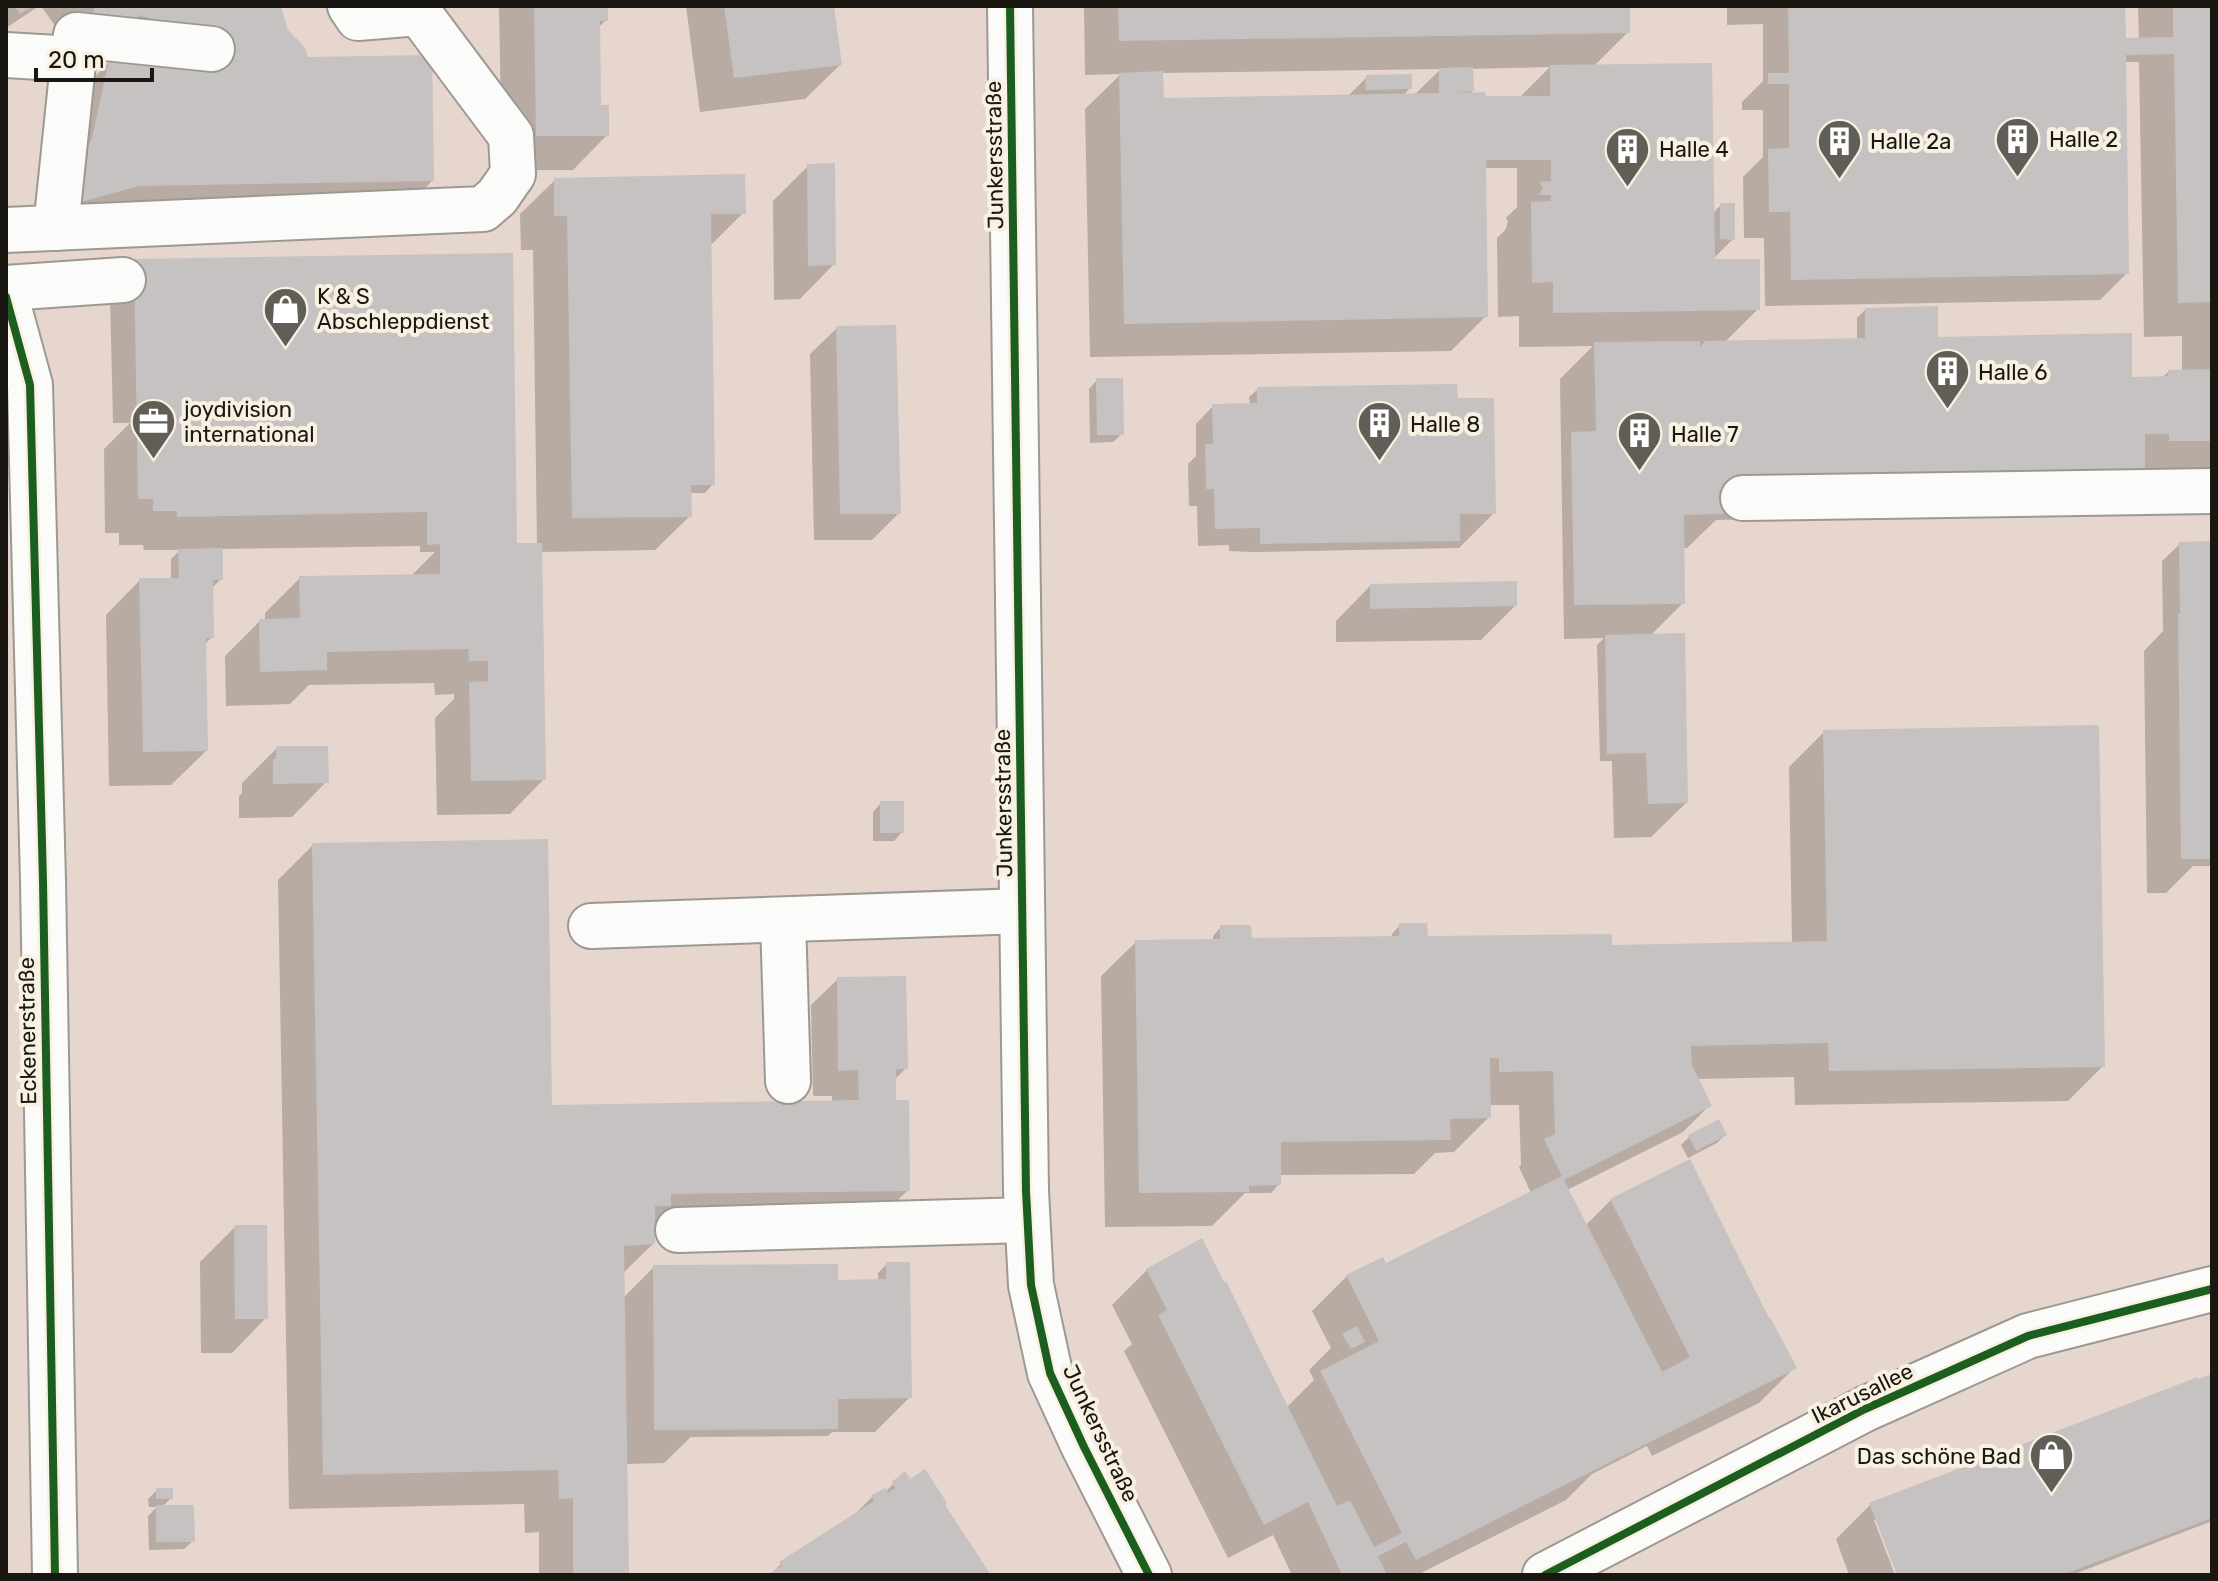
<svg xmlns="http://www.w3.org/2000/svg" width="2218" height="1581" viewBox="0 0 2218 1581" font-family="Rubik,sans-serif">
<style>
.industrial{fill:#e6d6ce}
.shadow{fill:#0003;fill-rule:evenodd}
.building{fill:#c5c2c1}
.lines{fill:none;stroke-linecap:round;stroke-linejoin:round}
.minor-casing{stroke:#9c9993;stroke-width:48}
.minor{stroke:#fbfbf9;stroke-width:44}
.cycleway-casing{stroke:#f8f1e2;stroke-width:13}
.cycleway{stroke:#1b5e20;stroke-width:8}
.labels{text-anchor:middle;stroke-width:8;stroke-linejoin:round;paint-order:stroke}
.poi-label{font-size:22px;fill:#1a1712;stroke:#f8f1e2;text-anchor:start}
.street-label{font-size:22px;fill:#1a1712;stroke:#f8f1e2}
</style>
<rect width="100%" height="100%" fill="#e6e2da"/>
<!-- industrial -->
<rect class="industrial" x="6" y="6" width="2206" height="1569"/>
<!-- shadow -->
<g class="shadow">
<polygon points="6,6 39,6 6,28"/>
<polygon points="41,6 279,6 286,31 306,59 432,181 398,215 44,236 75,97 109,62 109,51 99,61 59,49 63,37"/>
<polygon points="499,6 605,6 606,20 598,28 599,107 607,135 573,170 502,170"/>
<polygon points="686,6 832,6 840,65 805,99 700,112"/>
<path d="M1084 6H1628V32L1594 66 1713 213 1721 205 1733 239 1711 261 1758 309 1725 342 1857 340V318L1865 310 1936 338 2130 379 2162 378 2168 372H2182V336L2144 337 2139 62H2124L2127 273 2100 300 1765 306 1764 238H1744L1743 177 1763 157V110H1742V102L1763 81V24L1727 25V6H2123L2124 43 2139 40 2138 6H2212V505L2097 514 1716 520 1687 548H1682L1683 603 1650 636 1686 803 1651 837 1614 838 1612 761H1600L1597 645 1604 638 1564 639 1560 379 1593 346 1519 347V316L1498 317 1497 238 1506 229 1508 221 1506 218 1517 207V168H1484L1486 316 1451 351 1090 357 1085 109 1121 74 1085 75ZM1550 67 1519 98H1484L1472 94V69ZM1441 69 1414 95 1403 96 1410 88 1367 77 1347 97 1162 100 1161 73Z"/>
<polygon points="808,166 834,264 800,299 774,300 773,201"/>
<polygon points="555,180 744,212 709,247 713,484 705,493 689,493 690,516 655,550 540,552 544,779 510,814 437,815 435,718 454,699 454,694 435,695 434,683 309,685 290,704 226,706 225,656 260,621 265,621 265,613 300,578 411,576 435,552 420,552 420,546 221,549 221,579 213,587 212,637 204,645 206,751 171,785 109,786 106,615 140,580 171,580 171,559 180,550 144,550 143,545 119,545 119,533 105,533 104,449 130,423 113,423 110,296 127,280 515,545 537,545 533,250 521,250 520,214"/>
<polygon points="837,328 899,513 872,540 814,540 810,354"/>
<polygon points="1097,380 1122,434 1113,442 1090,443 1089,389"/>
<polygon points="1258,389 1455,403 1494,513 1459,548 1253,552 1229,551 1229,545 1198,546 1197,506 1189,506 1188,464 1196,456 1196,424 1213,406 1250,405 1249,397"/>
<polygon points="2212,543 2212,863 2209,866 2193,866 2166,893 2147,893 2144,651 2163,631 2162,561 2180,544"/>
<polygon points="1370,586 1515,606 1481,640 1336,642 1336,621"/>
<polygon points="1824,732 2103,1066 2068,1101 1795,1105 1794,1077 1696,1079 1710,1105 1683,1132 1567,1190 1585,1226 1611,1200 1794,1368 1759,1403 1652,1456 1647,1446 1592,1474 1566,1500 1417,1575 1292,1575 1273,1535 1228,1558 1124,1351 1132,1344 1112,1305 1147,1270 1286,1408 1314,1380 1309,1370 1331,1348 1312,1311 1347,1276 1385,1265 1531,1193 1519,1167 1521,1165 1519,1105 1488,1105 1488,1118 1454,1152 1435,1153 1414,1174 1279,1175 1279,1184 1271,1193 1245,1193 1212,1226 1105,1227 1101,976 1136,942 1213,941 1213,936 1221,927 1250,940 1392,938 1392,934 1400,925 1423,938 1610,947 1792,944 1789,767"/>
<polygon points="277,748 326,782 292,817 239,818 239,796 242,793 242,783"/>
<polygon points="881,803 902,832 894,841 873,841 873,812"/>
<polygon points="313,845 550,1107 832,1103 832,1096 813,1096 811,1005 838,979 906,1068 894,1080 894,1099 908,1190 874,1224 653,1228 653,1244 622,1274 623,1298 654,1267 836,1285 878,1282 878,1273 887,1264 910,1397 875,1432 832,1432 828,1436 691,1437 664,1463 625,1464 627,1575 539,1575 539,1532 525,1533 524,1504 289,1509 278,880"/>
<polygon points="1725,1135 1717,1143 1688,1158 1681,1145 1689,1137"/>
<polygon points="235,1227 266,1318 232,1353 201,1353 200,1262"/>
<polygon points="2212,1376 2212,1521 2072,1575 1899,1575 1878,1520 1874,1520 1895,1575 1849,1575 1836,1539 1870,1505"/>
<polygon points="904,1474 910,1481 943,1505 983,1575 770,1575 781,1564 850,1519 872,1497 885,1492"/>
<polygon points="157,1490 171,1498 162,1507 193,1541 184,1549 149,1550 148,1516 157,1507 149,1507 148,1499"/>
</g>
<!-- building -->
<g class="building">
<polygon points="15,6 33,6 20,14"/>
<polygon points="95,6 281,6 288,30 304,46 308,57 432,55 434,181 139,186 77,203 88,155 82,146 91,142 109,60 215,39 139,15 135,27 93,14"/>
<polygon points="534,6 608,6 608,21 600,21 601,105 609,105 609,136 536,136"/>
<polygon points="724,6 834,6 842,65 734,78"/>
<polygon points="1118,6 1630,6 1630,33 1119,41"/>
<polygon points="1788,6 2125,6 2126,38 2173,37 2173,6 2212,6 2212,302 2178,303 2174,54 2126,55 2129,274 1791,280 1790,212 1769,212 1768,149 1789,148 1789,84 1768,84 1768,73 1789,73"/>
<polygon points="1712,63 1715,259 1760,259 1760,310 1553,313 1553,282 1532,283 1531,202 1551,201 1551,195 1539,195 1543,188 1539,182 1551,181 1551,160 1486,160 1488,317 1124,324 1119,73 1163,71 1164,98 1439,93 1439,68 1473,67 1474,91 1454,93 1485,92 1486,96 1550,96 1550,65"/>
<polygon points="1412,74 1412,89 1365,90 1366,75"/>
<polygon points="835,163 836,265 808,266 807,164"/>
<polygon points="745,174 746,214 711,214 715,485 691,485 692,517 572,518 567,216 554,216 554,178"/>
<polygon points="1720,203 1735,203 1735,240 1720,239"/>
<polygon points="513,253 517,543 542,543 546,780 471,781 469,682 488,681 488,661 469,661 468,649 327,652 327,670 260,672 259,619 300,618 299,576 440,574 440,544 427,545 427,512 177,517 177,511 153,511 153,499 138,499 134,259"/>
<polygon points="1938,306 1938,337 2132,333 2132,377 2168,376 2168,370 2212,369 2212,441 2169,441 2169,434 2145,434 2145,479 1723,486 1724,514 1684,515 1685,604 1574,605 1571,432 1596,431 1594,342 1700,341 1700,347 1705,341 1865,338 1865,308"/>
<polygon points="896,325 901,514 840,514 836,326"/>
<polygon points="1096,378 1123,378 1124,435 1097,435"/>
<polygon points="1457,384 1458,398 1494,398 1496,514 1460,514 1460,541 1260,544 1260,528 1215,529 1214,489 1206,489 1205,444 1213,444 1212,404 1257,403 1257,387"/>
<polygon points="2212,541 2212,859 2181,859 2178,614 2180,614 2179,542"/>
<polygon points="223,548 223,580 213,580 214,638 206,638 208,751 143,752 139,578 179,578 178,549"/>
<polygon points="1517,581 1517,606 1370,609 1370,584"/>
<polygon points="1685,633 1688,803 1648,804 1646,753 1607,754 1605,635"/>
<polygon points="2099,725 2105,1067 1829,1071 1828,1043 1691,1046 1692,1065 1712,1106 1564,1180 1662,1372 1690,1357 1610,1199 1690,1159 1769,1318 1770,1317 1797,1368 1416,1560 1406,1542 1378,1556 1387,1575 1342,1575 1308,1502 1264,1525 1158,1315 1167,1310 1146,1269 1202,1238 1224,1282 1226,1281 1337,1506 1350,1500 1374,1547 1402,1533 1320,1371 1379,1341 1346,1275 1383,1257 1386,1263 1562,1176 1544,1139 1555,1134 1553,1071 1499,1072 1499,1058 1490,1058 1491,1118 1450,1119 1451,1140 1281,1142 1281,1185 1249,1186 1249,1192 1139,1193 1135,940 1220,939 1220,925 1251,925 1252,938 1399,936 1399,923 1427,923 1428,936 1612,934 1612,945 1827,941 1823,730"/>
<polygon points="276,746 328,746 329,783 273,784 273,759 276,759"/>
<rect x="880" y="801" width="24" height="32"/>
<polygon points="548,839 552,1105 859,1100 858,1070 838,1071 837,977 906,976 908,1069 896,1069 896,1100 909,1100 910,1191 671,1194 671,1206 655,1206 655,1244 624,1246 629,1575 573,1575 573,1498 559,1499 558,1470 323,1475 312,843"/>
<polygon points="1719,1119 1727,1135 1696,1151 1688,1135"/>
<polygon points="234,1225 267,1225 268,1319 235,1319"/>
<polygon points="886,1262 910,1262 912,1398 838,1399 838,1429 654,1430 653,1265 838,1264 838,1280 886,1279"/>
<polygon points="1357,1326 1365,1342 1351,1349 1342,1334"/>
<polygon points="2212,1374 2212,1518 2062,1575 1897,1575 1869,1503 2198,1377 2198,1379"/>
<polygon points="925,1469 947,1503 945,1505 989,1572 984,1575 768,1575 782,1566 779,1562 874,1501 871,1495 885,1488 888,1493 895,1488 892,1482 905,1471 910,1479"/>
<rect x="156" y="1488" width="17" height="11"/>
<polygon points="156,1505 194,1505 195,1542 156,1542"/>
</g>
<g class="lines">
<defs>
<g id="minor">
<polyline points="1010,6 1026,1191 1031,1285 1050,1373 1084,1447 1149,1575"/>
<polyline points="6,55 74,59"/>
<polyline points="56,228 76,35 212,49"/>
<polyline points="6,230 483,209 497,197 513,174 511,136 419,13 358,18 350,6"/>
<polyline points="6,288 123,280"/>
<polyline points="6,297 30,385 43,881 55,1575"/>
<polyline points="1743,498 2212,491"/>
<polyline points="783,920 788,1081"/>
<polyline points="591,926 1022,911"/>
<polyline points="678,1230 1027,1220"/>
<polyline points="1545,1575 1865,1409 2028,1336 2212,1289"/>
</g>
</defs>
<!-- minor casing -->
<use href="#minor" class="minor-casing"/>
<!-- minor -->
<use href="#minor" class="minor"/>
<defs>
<g id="cycleway">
<polyline points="1010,6 1026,1191 1031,1285 1050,1373 1084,1447 1149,1575"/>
<polyline points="6,297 30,385 43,881 55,1575"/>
<polyline points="1545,1575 1865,1409 2028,1336 2212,1289"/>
</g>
</defs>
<!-- cycleway casing -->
<use href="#cycleway" class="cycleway-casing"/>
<!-- cycleway -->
<use href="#cycleway" class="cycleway"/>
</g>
<!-- icons -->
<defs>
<symbol id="building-pin" viewBox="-11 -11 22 30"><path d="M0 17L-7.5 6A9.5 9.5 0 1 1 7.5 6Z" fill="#615e58" stroke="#f8f1e2"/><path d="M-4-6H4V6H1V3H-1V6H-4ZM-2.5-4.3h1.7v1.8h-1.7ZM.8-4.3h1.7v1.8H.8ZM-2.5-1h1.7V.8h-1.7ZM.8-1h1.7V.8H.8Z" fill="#fff"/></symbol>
<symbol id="shop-pin" viewBox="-11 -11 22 30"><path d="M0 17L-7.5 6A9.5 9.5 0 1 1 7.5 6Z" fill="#615e58" stroke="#f8f1e2"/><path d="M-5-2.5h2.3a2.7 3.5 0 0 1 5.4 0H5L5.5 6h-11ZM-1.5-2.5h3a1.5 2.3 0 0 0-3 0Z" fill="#fff"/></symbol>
<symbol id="office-pin" viewBox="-11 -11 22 30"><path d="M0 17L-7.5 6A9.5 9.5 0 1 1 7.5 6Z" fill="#615e58" stroke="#f8f1e2"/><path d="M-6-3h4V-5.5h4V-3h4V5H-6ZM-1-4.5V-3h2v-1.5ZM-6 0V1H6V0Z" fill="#fff"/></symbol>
</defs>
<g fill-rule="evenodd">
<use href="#building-pin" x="1992" y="114" width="51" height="69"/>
<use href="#building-pin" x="1814" y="116" width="51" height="69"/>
<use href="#building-pin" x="1602" y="124" width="51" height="69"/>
<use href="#shop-pin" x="260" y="284" width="51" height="69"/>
<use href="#building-pin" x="1922" y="346" width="51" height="69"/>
<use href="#office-pin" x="128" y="396" width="51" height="69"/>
<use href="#building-pin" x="1354" y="398" width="51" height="69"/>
<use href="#building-pin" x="1614" y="408" width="51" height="69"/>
<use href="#shop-pin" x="2026" y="1430" width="51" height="69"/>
</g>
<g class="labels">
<!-- poi labels -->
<g class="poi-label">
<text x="2049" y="147">Halle 2</text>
<text x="1870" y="149">Halle 2a</text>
<text x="1659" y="157">Halle 4</text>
<text x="317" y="304">K &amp; S<tspan x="317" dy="25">Abschleppdienst</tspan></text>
<text x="1978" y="380">Halle 6</text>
<text x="184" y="417">joydivision<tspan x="184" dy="25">international</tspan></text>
<text x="1410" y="432">Halle 8</text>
<text x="1671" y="442">Halle 7</text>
<text x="2021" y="1464" text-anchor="end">Das schöne Bad</text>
</g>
<!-- street labels -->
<g class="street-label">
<text transform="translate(994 155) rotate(-91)" y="8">Junkersstraße</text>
<text transform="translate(1003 803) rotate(-91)" y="8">Junkersstraße</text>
<text transform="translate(27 1031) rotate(-91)" y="8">Eckenerstraße</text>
<text transform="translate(1862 1393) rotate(-26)" y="8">Ikarusallee</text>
<text transform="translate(1101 1433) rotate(65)" y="8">Junkersstraße</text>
</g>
</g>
<!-- border -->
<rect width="2218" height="1581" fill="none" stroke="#1a1712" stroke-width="16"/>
<!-- scale -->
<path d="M36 68v12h116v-12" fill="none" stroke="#1a1712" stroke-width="4"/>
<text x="48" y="68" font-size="24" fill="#1a1712" stroke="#f8f1e2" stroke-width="6" paint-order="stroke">20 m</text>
</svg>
